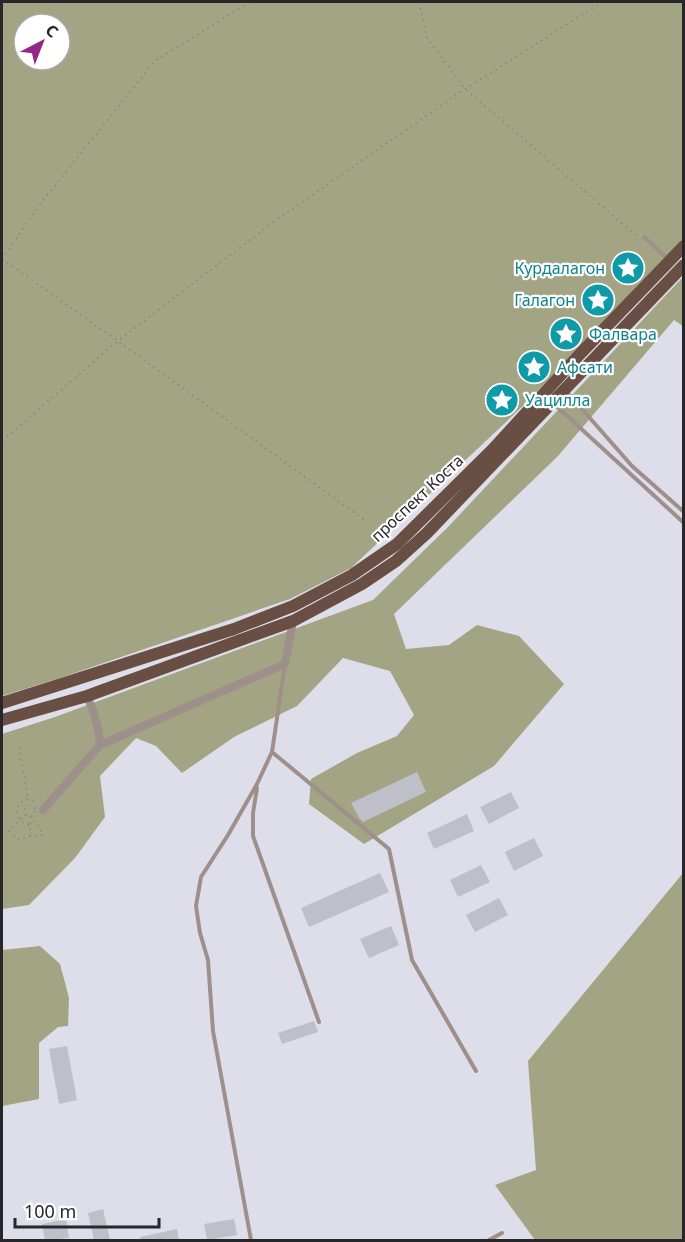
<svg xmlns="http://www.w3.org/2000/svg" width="685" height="1242" viewBox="0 0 685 1242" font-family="'Noto Sans',sans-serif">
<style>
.forest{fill:#a2a483;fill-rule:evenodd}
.building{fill:#bfbfc9}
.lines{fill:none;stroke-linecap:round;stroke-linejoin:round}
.path{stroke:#83838b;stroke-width:1.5;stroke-dasharray:1.5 4.5;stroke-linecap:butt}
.service{stroke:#9f8f8a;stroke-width:4}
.minor{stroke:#9f8f8a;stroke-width:8}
.primary{stroke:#694e44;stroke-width:12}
.labels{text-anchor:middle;stroke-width:4.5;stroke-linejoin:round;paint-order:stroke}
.culture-label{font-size:16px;fill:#0d838f;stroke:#fff;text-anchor:start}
.street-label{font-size:16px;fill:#27272b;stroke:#fff}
</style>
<rect width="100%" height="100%" fill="#dddee9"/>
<!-- forest -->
<g class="forest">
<path d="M2 2H683V240L525 404 351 568 290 599 60 678 2 696ZM24 24H60V60H24Z"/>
<polygon points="683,277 683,326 674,320 558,456 394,614 406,649 449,645 477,625 519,636 564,684 494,766 364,844 309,804 311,779 357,753 397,736 414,715 390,671 343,658 297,706 234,737 182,773 156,746 136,738 100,776 105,817 75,858 29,905 2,909 2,734 55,717 373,600 448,527"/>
<polygon points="683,873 683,1240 535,1240 495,1185 536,1170 528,1061"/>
<polygon points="40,946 60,964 69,998 68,1026 58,1027 39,1043 39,1099 2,1106 2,950"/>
</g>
<!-- building -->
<g class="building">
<polygon points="417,772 426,792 363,822 359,818 351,803"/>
<polygon points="511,792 519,808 489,824 480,807"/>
<polygon points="467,814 474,831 434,849 427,833"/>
<polygon points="534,838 543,856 514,871 505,852"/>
<polygon points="481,865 490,882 458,897 450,880"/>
<polygon points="380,873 389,892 309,927 301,908"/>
<polygon points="499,898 508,915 475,932 466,915"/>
<polygon points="391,926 399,945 369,958 360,939"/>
<polygon points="314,1021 318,1032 282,1044 278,1033"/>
<polygon points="67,1046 77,1100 59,1104 49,1049"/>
<polygon points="103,1209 110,1240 94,1240 88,1213"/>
<polygon points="66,1219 69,1238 45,1240 42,1224"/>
<polygon points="234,1219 237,1235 207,1240 204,1224"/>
<polygon points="177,1229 179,1240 141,1240 140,1237"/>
</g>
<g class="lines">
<!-- path -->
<g class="path">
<polyline points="419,2 427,38 465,89 638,237"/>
<polyline points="2,6 7,2"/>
<polyline points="2,259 118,341 367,522"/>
<polyline points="2,259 44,199 155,61 250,2"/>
<polyline points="2,441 118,341 272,223 465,89 602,2"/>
<polyline points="19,747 28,798"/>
<circle cx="30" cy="811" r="5.5"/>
<polyline points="26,814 9,831 19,840 30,836 43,835 32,816"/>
<path d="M29 825C14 821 13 806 26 799L37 801"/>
<polyline points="30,836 30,817"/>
</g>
<!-- service -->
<g class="service">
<polyline points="644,237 669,260"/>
<polyline points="567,392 632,466 684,512"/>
<polyline points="553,403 684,523"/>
<polyline points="272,752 389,849 412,960 476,1071"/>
<polyline points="257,788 253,813 253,836 319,1022"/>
<polyline points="251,1240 213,1031 208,960 200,933 196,906 201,877 228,835 257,784 272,752 285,664"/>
<polyline points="489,1240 502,1233"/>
</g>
<!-- minor -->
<g class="minor">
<polyline points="100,745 285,664 293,621"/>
<path d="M43 810 100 745C99 727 94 711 87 696"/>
</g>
<!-- primary -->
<g class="primary">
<polyline points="2,703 234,629 293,606 352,575 397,544 493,449 580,354 684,246"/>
<polyline points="2,720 87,696 293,621 362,584 396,561 427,533 684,265"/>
</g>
</g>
<!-- icons -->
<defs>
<symbol id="sight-disc" viewBox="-11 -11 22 22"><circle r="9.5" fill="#0f9aa8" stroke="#fff"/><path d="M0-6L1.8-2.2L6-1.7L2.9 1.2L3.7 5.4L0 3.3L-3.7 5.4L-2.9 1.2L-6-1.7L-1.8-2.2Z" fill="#fff"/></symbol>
</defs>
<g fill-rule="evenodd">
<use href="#sight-disc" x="609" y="249" width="38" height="38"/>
<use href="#sight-disc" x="579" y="281" width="38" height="38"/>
<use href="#sight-disc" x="547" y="315" width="38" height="38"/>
<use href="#sight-disc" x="515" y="348" width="38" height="38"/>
<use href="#sight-disc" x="483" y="381" width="38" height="38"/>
</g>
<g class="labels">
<!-- culture labels -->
<g class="culture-label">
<text x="605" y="274" text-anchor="end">Курдалагон</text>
<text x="575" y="306" text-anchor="end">Галагон</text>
<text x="589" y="340">Фалвара</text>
<text x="557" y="373">Афсати</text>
<text x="525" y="406">Уацилла</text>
</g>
<!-- street labels -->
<g class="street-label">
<text transform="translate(417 498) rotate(-43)" y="6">проспект Коста</text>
</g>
</g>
<!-- border -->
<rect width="685" height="1242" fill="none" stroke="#27272b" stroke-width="6"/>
<!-- north arrow -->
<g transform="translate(42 42) rotate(42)"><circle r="28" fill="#ffffff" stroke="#a9a9aa" stroke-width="1.5"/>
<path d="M0-4.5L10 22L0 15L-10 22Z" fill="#952788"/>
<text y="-9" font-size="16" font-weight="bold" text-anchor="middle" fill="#27272b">С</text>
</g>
<!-- scale -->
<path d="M15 1218v9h144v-9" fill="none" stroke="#27272b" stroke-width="3"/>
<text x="24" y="1218" font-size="18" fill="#27272b" stroke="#ffffff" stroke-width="4.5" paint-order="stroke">100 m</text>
</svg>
